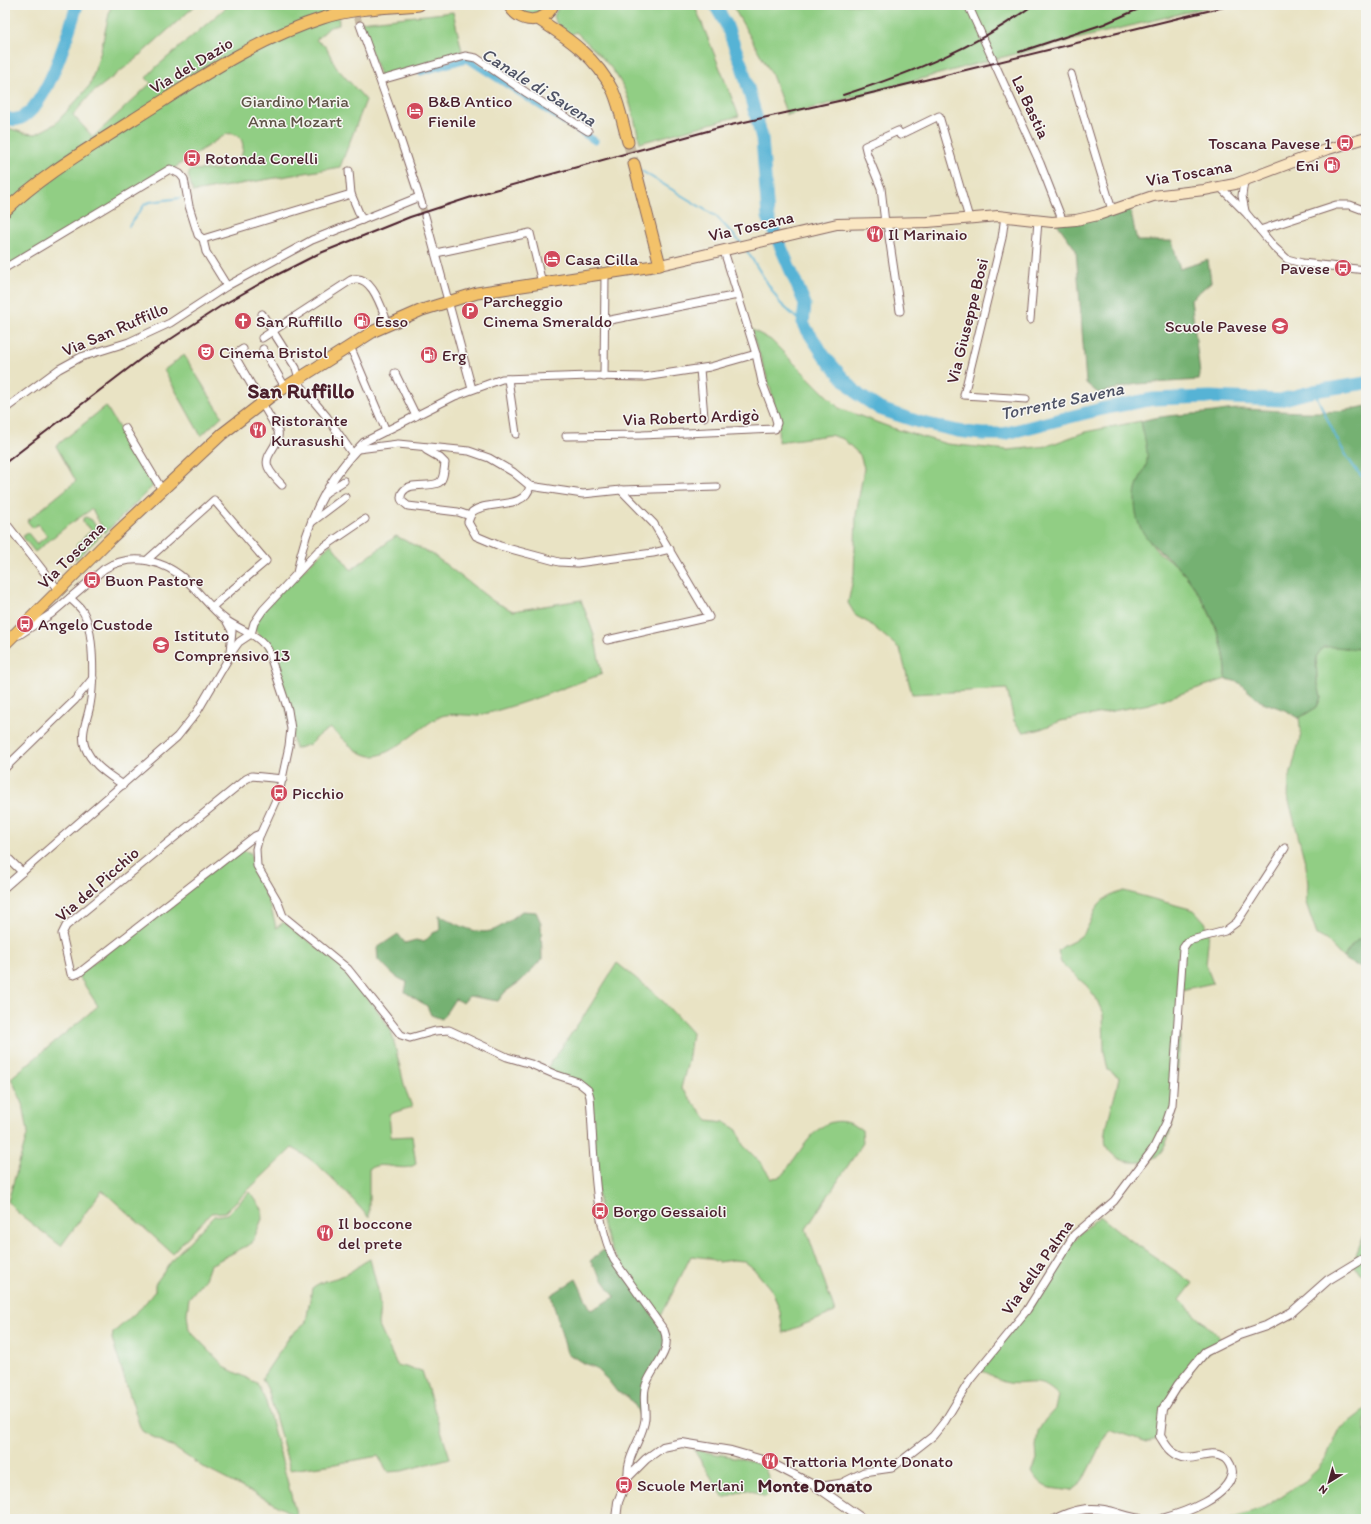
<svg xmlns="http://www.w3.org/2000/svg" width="1371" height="1524" viewBox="0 0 1371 1524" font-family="Itim,sans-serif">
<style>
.green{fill:#91ce84;stroke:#6e7658}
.forest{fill:#74b172;stroke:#5f684e}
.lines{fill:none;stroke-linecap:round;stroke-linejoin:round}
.stream{stroke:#57b3d5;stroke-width:2}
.canal{stroke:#57b3d5;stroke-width:7}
.river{stroke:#57b3d5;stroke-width:13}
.minor-tunnel{stroke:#c9bca5;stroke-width:7;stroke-dasharray:7 3.5;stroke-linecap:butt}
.primary-tunnel{stroke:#c9bca5;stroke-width:11;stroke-dasharray:11 5.5;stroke-linecap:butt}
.minor-casing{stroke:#826461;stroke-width:9}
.tertiary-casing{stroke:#826461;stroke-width:10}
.secondary-casing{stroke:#826461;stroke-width:12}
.primary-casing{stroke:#826461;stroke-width:13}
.minor{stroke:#fff;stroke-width:7}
.tertiary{stroke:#fff;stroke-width:8}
.secondary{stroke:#fae7c3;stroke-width:10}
.primary{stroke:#f3c26a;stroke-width:11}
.rail{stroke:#4a1f2b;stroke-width:2}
.labels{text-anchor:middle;stroke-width:3;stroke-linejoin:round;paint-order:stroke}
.street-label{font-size:17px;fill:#4a1f2b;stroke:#f6f6f2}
.park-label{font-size:17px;fill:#5f5446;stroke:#f6f6f2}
.poi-label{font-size:17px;fill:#4a1f2b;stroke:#f6f6f2;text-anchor:start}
.water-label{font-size:18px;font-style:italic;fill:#4f5366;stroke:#f6f6f2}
.quarter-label{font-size:19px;font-weight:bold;fill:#4a1f2b;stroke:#f6f6f2}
.district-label{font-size:21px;font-weight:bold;fill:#4a1f2b;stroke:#f6f6f2}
</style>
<rect width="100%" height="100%" fill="#f6f6f2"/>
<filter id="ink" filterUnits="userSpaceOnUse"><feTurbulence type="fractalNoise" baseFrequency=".025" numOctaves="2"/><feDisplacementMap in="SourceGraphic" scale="8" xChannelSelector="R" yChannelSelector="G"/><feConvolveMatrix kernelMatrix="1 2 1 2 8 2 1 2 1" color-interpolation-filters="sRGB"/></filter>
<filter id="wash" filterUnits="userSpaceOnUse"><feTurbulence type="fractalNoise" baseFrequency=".012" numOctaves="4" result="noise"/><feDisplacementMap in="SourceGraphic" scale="16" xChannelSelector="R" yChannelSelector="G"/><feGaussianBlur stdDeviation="0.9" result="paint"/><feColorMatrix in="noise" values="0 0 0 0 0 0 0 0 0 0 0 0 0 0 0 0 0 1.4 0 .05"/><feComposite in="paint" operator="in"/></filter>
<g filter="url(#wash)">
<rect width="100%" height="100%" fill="#e9e3c4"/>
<!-- green -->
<g class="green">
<path d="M111 5H196L132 62 91 94 73 115 93 137 151 83 146 78 155 68 229 5H338L339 25 330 27 316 40 326 47 336 67 366 100 340 167 193 192 188 175 191 170C201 169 224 171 232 167 247 158 248 130 226 134L136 193 5 270V127L24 133 36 134 55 124 78 99 90 85 100 54Z"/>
<polygon points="514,5 548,5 541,14 527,16"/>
<path d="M563 5 695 6 739 116 640 143C635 123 631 99 620 81 609 62 591 47 576 32L570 35 557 25 554 16 558 8Z"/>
<polygon points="732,5 1216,5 987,61 787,115 772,75"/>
<polygon points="453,12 462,51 381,78 360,22"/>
<path d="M751 329 771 340 839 408 892 428 947 444 1008 450 1047 446 1085 432 1141 421 1143 431 1189 422 1136 500C1137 519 1144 536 1156 550 1162 556 1170 560 1176 565 1202 591 1228 642 1226 679L1149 704 1061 721 1038 730 1023 732 1014 721 1007 689 912 694 900 649 869 623 856 616 848 603 854 574 856 515 864 468 860 455 843 439 830 435 778 442C781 408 761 362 751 329Z"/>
<polygon points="184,355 222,416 201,436 164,370"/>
<polygon points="106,406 153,486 105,533 92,509 67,526 35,552 23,537 27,532 37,544 47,536 38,524 33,528 27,521 76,481 56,446"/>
<polygon points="86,517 92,520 101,535 75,560 77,544 92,530 83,523 83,518"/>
<path d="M396 536 432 554 493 601 513 611 581 600 594 635 602 674C563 688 524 704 484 714 470 718 451 711 439 717 422 725 391 757 372 756 356 755 342 737 330 728L318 736 311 744 295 749 277 669 263 640 251 624 281 591 331 544 351 570Z"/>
<polygon points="1335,646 1352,649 1366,648 1366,935 1353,944 1343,958 1326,940 1317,935 1306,903 1308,885 1306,866 1288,797 1289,780 1301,734 1299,718 1317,707 1321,697 1317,680 1316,657 1323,647"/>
<path d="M240 849 251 853C251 870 258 879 265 894 270 905 274 916 276 928L284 922 344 968 373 1004 391 1030 405 1088 412 1107 389 1114 391 1137 412 1136 416 1164C402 1174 383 1159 369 1169V1218C350 1196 318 1160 292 1148L225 1212 211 1213 172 1253 102 1190 61 1246 18 1213 8 1201 28 1132 23 1104 11 1078 98 1006 78 975Z"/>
<path d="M1124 891 1194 910 1205 922 1209 932 1206 965 1213 983 1181 990C1182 1021 1179 1051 1177 1081 1175 1100 1175 1120 1168 1138 1162 1153 1158 1159 1141 1162 1133 1163 1125 1162 1118 1158 1113 1155 1108 1151 1106 1145 1102 1132 1117 1093 1119 1077L1108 1070 1104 1051 1103 1014 1096 998 1087 986 1061 963 1058 951C1064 944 1071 944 1078 938 1090 931 1091 914 1099 904 1105 897 1116 894 1124 891Z"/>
<path d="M617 963 659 997 692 1033 688 1062 681 1088 708 1120 725 1122 737 1130 743 1145 760 1162 771 1178 780 1177C804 1152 820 1101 862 1130L863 1143 806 1229 835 1312 783 1333 780 1312 773 1292 753 1268 744 1261 733 1260 718 1262 708 1258 691 1256 660 1318 612 1251 601 1220 588 1103C581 1075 571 1079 545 1071L585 1014Z"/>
<polygon points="250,1192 262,1209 262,1219 252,1243 210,1265 205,1279 189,1298 187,1314 189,1330 226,1368 257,1383 266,1402 297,1517 273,1503 204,1468 173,1447 149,1435 142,1431 139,1424 112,1339 113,1333 142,1307 155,1291 155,1284 176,1255 214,1216 227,1214"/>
<path d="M1100 1216 1126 1237 1193 1283 1180 1300 1224 1342 1197 1361 1160 1420 1157 1439 1147 1442 1109 1429 1082 1482 1071 1491C1052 1487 1043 1492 1032 1472L1037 1459 1036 1447 1038 1431 1045 1420 1055 1409 1058 1395C1037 1374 1027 1388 1004 1382 994 1379 992 1373 978 1370 989 1358 1000 1346 1010 1333 1039 1294 1061 1246 1100 1216Z"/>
<polygon points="1366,1229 1366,1277 1352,1265"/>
<path d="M370 1259 378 1290 380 1308 378 1324 397 1365 422 1371 450 1458 402 1471 388 1472 378 1456 335 1464 290 1470 268 1390 262 1378 290 1336 306 1322 312 1288C323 1279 336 1280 348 1273 355 1269 362 1263 370 1259Z"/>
<polygon points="1366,1409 1366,1519 1229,1519 1264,1507 1305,1481 1318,1469 1327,1456 1340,1429"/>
<polygon points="694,1450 740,1458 764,1466 771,1484 771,1491 765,1497 747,1489 724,1498"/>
</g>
<!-- forest -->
<g class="forest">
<polygon points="1129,204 1137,241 1172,241 1180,269 1208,260 1211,282 1191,299 1200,374 1199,380 1137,384 1098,393 1086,383 1076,250 1056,222"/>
<path d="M1366 406V648C1351 650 1337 646 1323 647L1316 657 1317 680 1321 697 1317 707 1299 718 1287 711 1260 701 1238 682 1226 679C1228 642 1203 591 1176 565 1161 551 1145 542 1138 522 1135 511 1133 493 1138 483 1140 476 1147 467 1147 460 1148 448 1143 433 1141 421 1163 415 1183 415 1205 413 1217 412 1228 409 1241 409 1284 410 1324 417 1366 406Z"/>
<path d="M522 911 536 912 541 923 542 959 521 981 505 992 498 1001 469 996 463 1003 455 999 442 1019 431 1015 427 1006 405 992 407 982C391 976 391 970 378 960L377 948 398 934 405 943 416 940 424 942 433 933 438 931 440 929 439 915C456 923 479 939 498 928 507 923 514 917 522 911Z"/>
<polygon points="1366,935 1366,971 1343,958 1353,944"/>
<polygon points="607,1247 668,1338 646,1387 645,1419 641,1419 636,1407 628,1397 617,1392 608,1380 594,1367 583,1363 567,1353 551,1295 576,1279 591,1310 615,1297 590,1261"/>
</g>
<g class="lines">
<!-- stream -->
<g class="stream">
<polyline points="640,170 717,217 741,243"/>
<polyline points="129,226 145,204 150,202 180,198"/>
<polyline points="745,248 780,303 803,324"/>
<path d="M1314 391C1329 421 1342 457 1366 481"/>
</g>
<!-- canal -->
<polyline class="canal" points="421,72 467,59 595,141"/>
<!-- river -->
<g class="river">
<polyline points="715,5 726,24 742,66 762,138 768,217 805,304 803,324 825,357 843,378 859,395 880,409 919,422 958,431 982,434 1003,434 1101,409 1153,399 1210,397 1280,400 1314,391 1366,383"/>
<path d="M5 117C40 138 70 26 77 5"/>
</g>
</g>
</g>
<g filter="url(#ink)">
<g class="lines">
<!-- minor-tunnel -->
<g class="minor-tunnel">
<polyline points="353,5 360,25"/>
<polyline points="422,205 425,216"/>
</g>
<!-- primary-tunnel -->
<polyline class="primary-tunnel" points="628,142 634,164"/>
<defs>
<g id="minor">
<polyline points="968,5 1040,163 1063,222"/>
<polyline points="360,25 392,114 422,205"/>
<polyline points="1071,74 1112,210"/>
<polyline points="381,80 465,56 476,58 527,93 588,131"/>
<polyline points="349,171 351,194"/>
<polyline points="1244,181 1242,196 1245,211"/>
<polyline points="1220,187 1246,213 1274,247 1287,259 1302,263 1366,270"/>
<polyline points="425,216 472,389"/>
<polyline points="1005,216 1002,238 964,395 1026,399"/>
<polyline points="885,223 881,188 867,154 865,146 898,131 900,135 939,116 969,218"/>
<polyline points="887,223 900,311"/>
<polyline points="1260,230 1336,205 1350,205 1366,211"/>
<polyline points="203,239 351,194 362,220"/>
<polyline points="436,253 530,233 542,283"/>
<polyline points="5,268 170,169 180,174 184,179 189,206 198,235 203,239 206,252 227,286"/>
<polyline points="262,314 296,368 301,386 327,417 352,453"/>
<polyline points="1030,320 1038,221"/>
<polyline points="605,321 738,295"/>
<path d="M262 338 351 280C372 272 382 310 388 324"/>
<polyline points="350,346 386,431"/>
<path d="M243 349 234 355 278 431C281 445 263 454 268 467 271 474 277 480 282 485"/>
<polyline points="263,349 285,387"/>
<polyline points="700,369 704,417"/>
<polyline points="395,373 416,416"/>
<polyline points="604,377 605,274"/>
<polyline points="508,379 516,434"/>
<polyline points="5,409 59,369 81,357 129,342 170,323 227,286 312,240 419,197"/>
<polyline points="125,428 162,490"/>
<polyline points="566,436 642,435 775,429 777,423 775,416 762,382 756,354 724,251"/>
<path d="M426 447V450L440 458 445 463C444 469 444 481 438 483 427 488 409 481 402 493 399 500 403 502 408 506L458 512 470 516"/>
<polyline points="358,449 398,444 469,451 489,458 513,472 530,486 583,494 621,490 717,487"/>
<path d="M530 486C525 511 488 499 472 512L468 522 476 536 500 546 559 562 577 563 653 553 670 549"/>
<polyline points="325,493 344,481"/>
<polyline points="5,522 59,591"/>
<polyline points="312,522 345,497"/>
<polyline points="147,560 214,500 266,561 212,607"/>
<path d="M297 573C306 522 327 479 364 442L455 396 502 379 590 376 644 377 710 367 756 354"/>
<path d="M70 598C73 601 78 605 81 609 95 626 94 683 90 705 88 718 80 733 85 747 92 765 108 774 123 785"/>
<polyline points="227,622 232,631 230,652"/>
<polyline points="251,634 254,623 263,610 318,551 365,519"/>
<path d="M19 635 51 614 104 569C132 552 165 560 188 582 201 594 212 610 226 620 241 631 259 634 268 650L288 710 291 729 289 746 279 793 259 837 256 849 257 866 277 900 283 916 348 969 401 1035 410 1038 435 1031 449 1030 507 1057 531 1064 554 1074 578 1082 588 1090 590 1097C594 1144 593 1219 614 1260L664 1330C673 1352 653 1365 646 1385 642 1396 646 1407 645 1419 643 1439 626 1455 628 1477"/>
<polyline points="607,640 709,617 654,524 621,490"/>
<polyline points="5,768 75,700 93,678"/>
<polyline points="260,834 255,836 79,973 74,975 71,974 62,934 66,926 246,779 252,776 283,779"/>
<polyline points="5,855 22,872"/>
<polyline points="5,887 177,737 197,712 234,649 239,642 251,634"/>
<polyline points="817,1487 842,1483 864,1472 892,1468 933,1436 945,1421 970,1380 1027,1310 1074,1235 1114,1201 1153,1149 1166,1123 1172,1105 1183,948 1188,941 1225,931 1237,922 1285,848"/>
</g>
<g id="tertiary">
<polyline points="616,1519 618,1502 628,1477 646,1459 663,1447 682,1443 731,1451 769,1462 817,1487 863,1519"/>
<path d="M1055 1519C1072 1511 1085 1507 1104 1510 1117 1512 1128 1518 1141 1519"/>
<path d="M1162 1519C1184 1513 1230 1497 1232 1472 1232 1468 1229 1461 1225 1458 1207 1446 1190 1468 1171 1451 1166 1447 1163 1440 1160 1436L1163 1409 1178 1385 1205 1352 1239 1335 1266 1326 1292 1312 1328 1280 1366 1257"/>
</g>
<polyline id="secondary" points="660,265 837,224 928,222 998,216 1052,222 1076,220 1098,215 1153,196 1204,190 1235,184 1325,150 1366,138"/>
<g id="primary">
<path d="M509 5C519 24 544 25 553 5"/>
<path d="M538 19C568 38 597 58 613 91 620 107 623 125 628 142"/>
<path d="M5 211C42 175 88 149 131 121 192 83 253 40 323 18 353 8 387 8 419 5"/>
<polyline points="5,644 108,541 222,434 270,397 374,331 422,310 477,293 660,265 634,164"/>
</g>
</defs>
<!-- minor casing -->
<use href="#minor" class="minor-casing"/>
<!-- tertiary casing -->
<use href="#tertiary" class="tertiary-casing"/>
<!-- secondary casing -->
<use href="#secondary" class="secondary-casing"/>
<!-- primary casing -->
<use href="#primary" class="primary-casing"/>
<!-- minor -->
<use href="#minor" class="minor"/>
<!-- tertiary -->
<use href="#tertiary" class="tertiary"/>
<!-- secondary -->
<use href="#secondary" class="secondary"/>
<!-- primary -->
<use href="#primary" class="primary"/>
<!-- rail -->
<g class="rail">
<polyline points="1019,52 1104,24 1148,5"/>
<path d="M843 95C911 73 975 48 1033 5"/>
<polyline points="5,463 142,358 221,306 261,283 318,254 410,217 487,192 722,127 843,100 1232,5"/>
</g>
</g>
</g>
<!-- icons -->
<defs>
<symbol id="hotel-disc" viewBox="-11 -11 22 22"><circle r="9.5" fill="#d1495b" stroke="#f6f6f2"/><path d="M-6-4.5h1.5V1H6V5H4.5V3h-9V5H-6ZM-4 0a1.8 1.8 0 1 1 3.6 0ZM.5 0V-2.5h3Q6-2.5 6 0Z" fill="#fff"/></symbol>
<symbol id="bus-disc" viewBox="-11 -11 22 22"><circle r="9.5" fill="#d1495b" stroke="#f6f6f2"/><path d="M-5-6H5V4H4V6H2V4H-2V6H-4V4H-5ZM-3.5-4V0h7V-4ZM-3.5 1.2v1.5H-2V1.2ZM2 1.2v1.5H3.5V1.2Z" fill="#fff"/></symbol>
<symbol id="fuel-disc" viewBox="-11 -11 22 22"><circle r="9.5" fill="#d1495b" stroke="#f6f6f2"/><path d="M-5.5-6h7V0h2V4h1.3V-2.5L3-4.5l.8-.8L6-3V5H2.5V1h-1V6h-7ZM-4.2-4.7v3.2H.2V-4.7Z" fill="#fff"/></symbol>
<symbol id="restaurant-disc" viewBox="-11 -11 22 22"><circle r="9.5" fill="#d1495b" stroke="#f6f6f2"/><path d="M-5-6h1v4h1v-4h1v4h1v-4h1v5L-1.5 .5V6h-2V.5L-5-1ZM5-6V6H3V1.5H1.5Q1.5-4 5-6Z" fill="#fff"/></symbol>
<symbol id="parking-disc" viewBox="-11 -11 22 22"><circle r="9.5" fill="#d1495b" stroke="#f6f6f2"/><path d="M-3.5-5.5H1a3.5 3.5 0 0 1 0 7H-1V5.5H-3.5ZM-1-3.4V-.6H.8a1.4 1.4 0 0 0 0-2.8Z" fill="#fff"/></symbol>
<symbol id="church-disc" viewBox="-11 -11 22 22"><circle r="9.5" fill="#d1495b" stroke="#f6f6f2"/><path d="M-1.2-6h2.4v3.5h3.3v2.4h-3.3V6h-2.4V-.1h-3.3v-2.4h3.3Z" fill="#fff"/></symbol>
<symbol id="school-disc" viewBox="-11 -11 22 22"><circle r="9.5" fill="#d1495b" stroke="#f6f6f2"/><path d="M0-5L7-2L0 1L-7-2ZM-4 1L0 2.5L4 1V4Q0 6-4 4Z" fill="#fff"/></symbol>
<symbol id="theatre-disc" viewBox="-11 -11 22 22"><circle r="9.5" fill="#d1495b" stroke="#f6f6f2"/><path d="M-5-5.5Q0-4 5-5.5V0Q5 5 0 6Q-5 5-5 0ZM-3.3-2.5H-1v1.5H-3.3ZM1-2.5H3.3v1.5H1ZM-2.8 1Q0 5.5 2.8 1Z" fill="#fff"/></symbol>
</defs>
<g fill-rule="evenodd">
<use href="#hotel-disc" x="405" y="101" width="20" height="20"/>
<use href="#bus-disc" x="1335" y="133" width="20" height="20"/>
<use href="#bus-disc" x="182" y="148" width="20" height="20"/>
<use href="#fuel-disc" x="1322" y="155" width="20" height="20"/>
<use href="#restaurant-disc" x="865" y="224" width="20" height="20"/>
<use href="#hotel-disc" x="542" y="249" width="20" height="20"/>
<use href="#bus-disc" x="1333" y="258" width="20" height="20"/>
<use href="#parking-disc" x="460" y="301" width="20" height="20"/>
<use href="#church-disc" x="233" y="311" width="20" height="20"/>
<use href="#fuel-disc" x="352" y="311" width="20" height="20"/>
<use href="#school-disc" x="1270" y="316" width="20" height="20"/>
<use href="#theatre-disc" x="196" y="342" width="20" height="20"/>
<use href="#fuel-disc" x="419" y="345" width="20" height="20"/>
<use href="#restaurant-disc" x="248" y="420" width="20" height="20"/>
<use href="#bus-disc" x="82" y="570" width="20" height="20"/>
<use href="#bus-disc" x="15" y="614" width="20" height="20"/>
<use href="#school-disc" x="151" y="635" width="20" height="20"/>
<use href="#bus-disc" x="269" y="783" width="20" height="20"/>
<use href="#bus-disc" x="590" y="1201" width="20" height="20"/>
<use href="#restaurant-disc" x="315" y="1223" width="20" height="20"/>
<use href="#restaurant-disc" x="760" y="1451" width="20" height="20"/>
<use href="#bus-disc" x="614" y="1475" width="20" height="20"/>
</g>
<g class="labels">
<!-- street labels -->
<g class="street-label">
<text transform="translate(191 65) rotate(-31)" y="6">Via del Dazio</text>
<text transform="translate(1031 107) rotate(65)" y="6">La Bastia</text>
<text transform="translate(1189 173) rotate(-10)" y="6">Via Toscana</text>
<text transform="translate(751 226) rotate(-13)" y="6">Via Toscana</text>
<text transform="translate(967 321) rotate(-76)" y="6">Via Giuseppe Bosi</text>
<text transform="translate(115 329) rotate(-23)" y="6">Via San Ruffillo</text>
<text transform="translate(691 417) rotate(-2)" y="6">Via Roberto Ardigò</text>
<text transform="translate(71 555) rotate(-45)" y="6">Via Toscana</text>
<text transform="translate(97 884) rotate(-41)" y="6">Via del Picchio</text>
<text transform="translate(1037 1267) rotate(-55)" y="6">Via della Palma</text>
</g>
<!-- park labels -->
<g class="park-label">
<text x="295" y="107">Giardino Maria<tspan x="295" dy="20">Anna Mozart</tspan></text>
</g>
<!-- poi labels -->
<g class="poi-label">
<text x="428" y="107">B&amp;B Antico<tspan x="428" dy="20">Fienile</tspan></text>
<text x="1332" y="149" text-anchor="end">Toscana Pavese 1</text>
<text x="205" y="164">Rotonda Corelli</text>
<text x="1319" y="171" text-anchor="end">Eni</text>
<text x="888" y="240">Il Marinaio</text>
<text x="565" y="265">Casa Cilla</text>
<text x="1330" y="274" text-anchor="end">Pavese</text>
<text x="483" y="307">Parcheggio<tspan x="483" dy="20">Cinema Smeraldo</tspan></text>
<text x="256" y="327">San Ruffillo</text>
<text x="375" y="327">Esso</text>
<text x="1267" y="332" text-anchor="end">Scuole Pavese</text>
<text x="219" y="358">Cinema Bristol</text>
<text x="442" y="361">Erg</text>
<text x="271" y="426">Ristorante<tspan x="271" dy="20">Kurasushi</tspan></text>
<text x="105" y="586">Buon Pastore</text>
<text x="38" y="630">Angelo Custode</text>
<text x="174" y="641">Istituto<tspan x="174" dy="20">Comprensivo 13</tspan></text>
<text x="292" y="799">Picchio</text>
<text x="613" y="1217">Borgo Gessaioli</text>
<text x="338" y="1229">Il boccone<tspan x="338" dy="20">del prete</tspan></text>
<text x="783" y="1467">Trattoria Monte Donato</text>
<text x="637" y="1491">Scuole Merlani</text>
</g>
<!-- water labels -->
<g class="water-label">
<text transform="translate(539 87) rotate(32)" y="6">Canale di Savena</text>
<text transform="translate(1062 401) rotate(-12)" y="6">Torrente Savena</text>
</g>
<!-- quarter labels -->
<g class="quarter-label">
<text x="815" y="1492">Monte Donato</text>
</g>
<!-- district labels -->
<g class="district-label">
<text x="301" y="398">San Ruffillo</text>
</g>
</g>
<!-- margin -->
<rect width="1371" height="1524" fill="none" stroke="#f6f6f2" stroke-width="20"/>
<!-- north arrow -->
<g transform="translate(1329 1482) rotate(217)" stroke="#f6f6f2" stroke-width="3" paint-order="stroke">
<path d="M0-3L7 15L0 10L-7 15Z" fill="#4a1f2b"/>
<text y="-6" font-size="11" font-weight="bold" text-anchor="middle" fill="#4a1f2b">N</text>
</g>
</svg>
